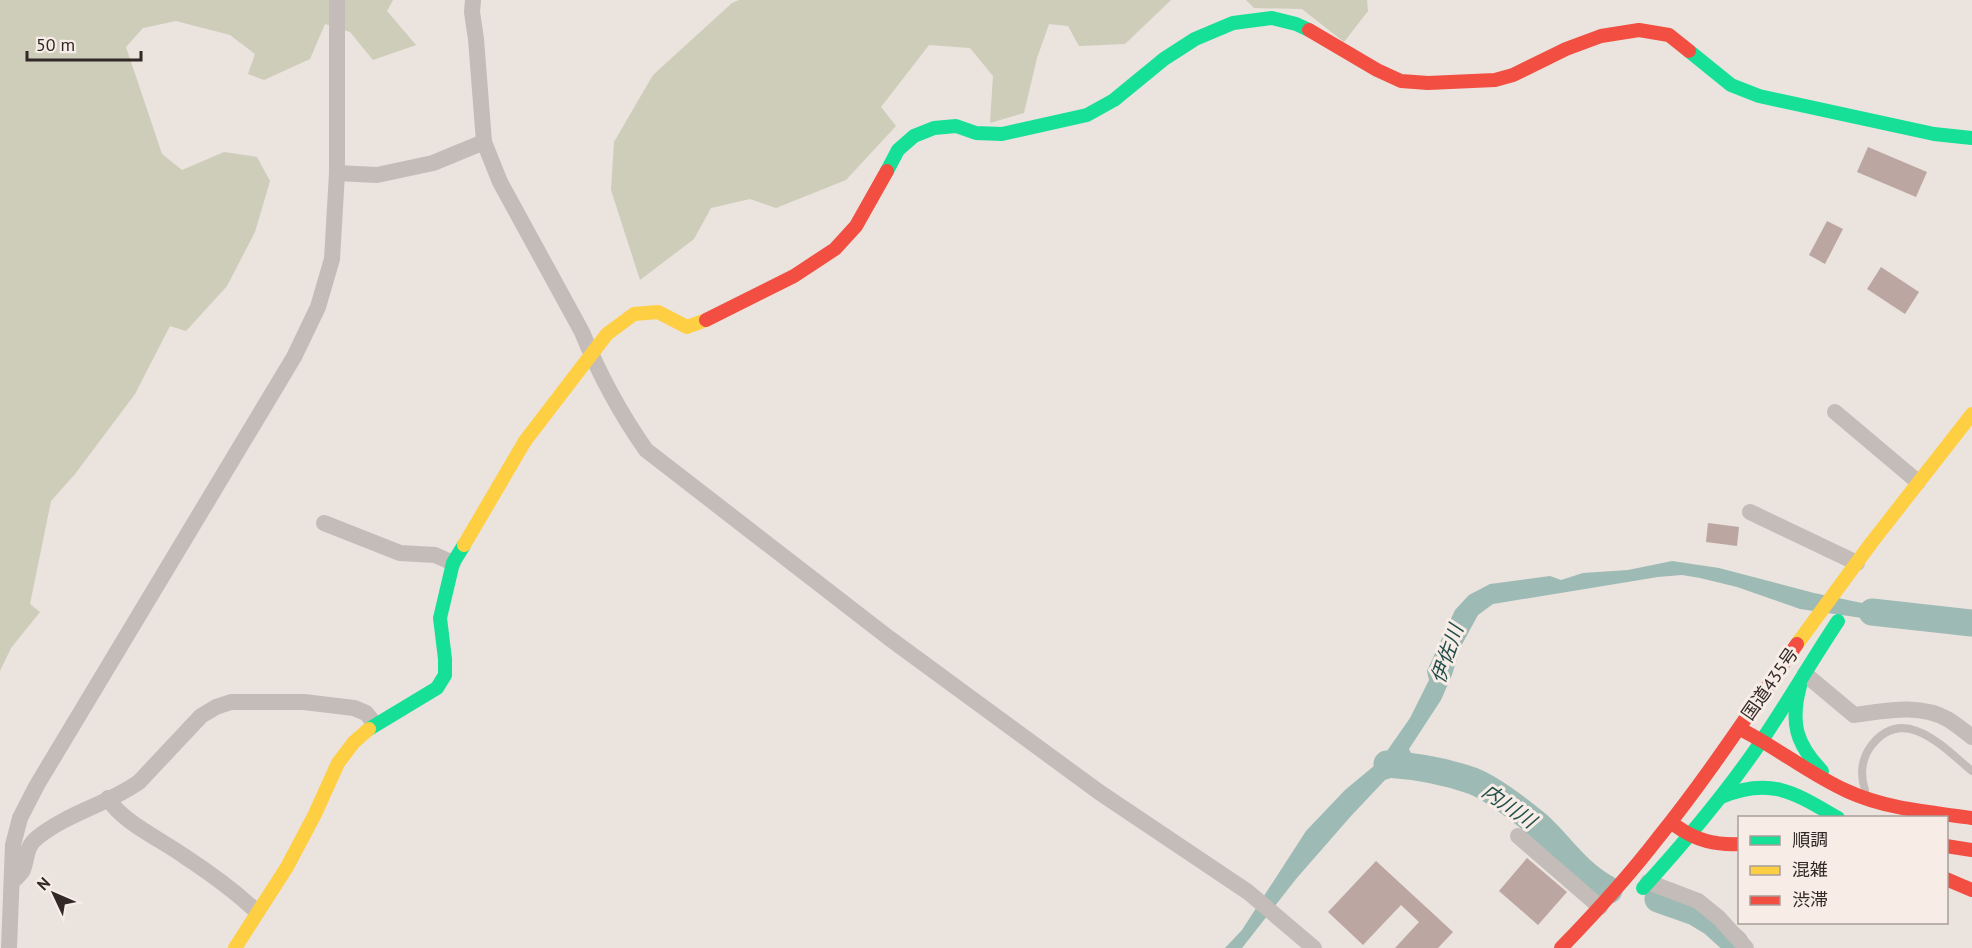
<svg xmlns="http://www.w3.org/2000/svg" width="1972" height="948" viewBox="0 0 1972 948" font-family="'PT Sans','Noto Sans JP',sans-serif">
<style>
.green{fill:#cdcdba}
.water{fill:#9ebab5}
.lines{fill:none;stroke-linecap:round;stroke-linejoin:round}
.river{stroke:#9ebab5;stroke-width:27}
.building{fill:#bca6a2}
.lane{stroke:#c3bcb8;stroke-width:8}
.street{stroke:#c3bcb8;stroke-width:16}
.fast{stroke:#16e098;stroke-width:14}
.slow{stroke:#ffcf43;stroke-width:14}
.jam{stroke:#f24e42;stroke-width:14}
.labels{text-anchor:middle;stroke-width:6;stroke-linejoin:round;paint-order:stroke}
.street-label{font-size:18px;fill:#322927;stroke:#f7ece6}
.water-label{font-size:20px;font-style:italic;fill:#224f4b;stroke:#f7ece6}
</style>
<rect width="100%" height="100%" fill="#eae3de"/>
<!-- green -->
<g class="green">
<polygon points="0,0 393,0 387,11 416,45 373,60 350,32 325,24 310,59 264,80 248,74 255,54 230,35 176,21 143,28 126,47 162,154 182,170 224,152 257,157 270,181 255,232 227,286 186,331 170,326 135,394 75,474 51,501 30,604 40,612 11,648 0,671"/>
<polygon points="739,0 1171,0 1125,44 1079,46 1068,26 1049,24 1037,58 1024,113 990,123 993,76 970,48 929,45 881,107 896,126 846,180 776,208 750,199 711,208 694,239 640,280 611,190 614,142 653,75 732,3"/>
<polygon points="1246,0 1367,0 1368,11 1344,42 1302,9 1254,8"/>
</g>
<!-- water -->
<polygon class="water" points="1672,561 1719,568 1814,593 1891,609 1906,617 1883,621 1800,609 1737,587 1700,578 1682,575 1658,577 1493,604 1478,615 1460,648 1452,675 1441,700 1409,749 1414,759 1402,774 1385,780 1351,816 1296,879 1242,948 1225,948 1242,930 1306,831 1345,790 1380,761 1410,718 1429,680 1427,671 1455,610 1469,595 1490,584 1550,576 1561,580 1583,573 1628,570"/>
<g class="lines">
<!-- river -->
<g class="river">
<polyline points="1872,612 1972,623"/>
<path d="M1387 764C1416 766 1445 771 1473 781 1493 789 1521 811 1538 825 1564 849 1576 872 1609 890"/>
<polyline points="1658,899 1695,912 1713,923 1735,943"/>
</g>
</g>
<!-- building -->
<g class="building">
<polygon points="1868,147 1927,172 1916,197 1857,172"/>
<polygon points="1827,221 1843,229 1825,264 1809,255"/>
<polygon points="1881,267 1919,292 1905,314 1867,289"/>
<polygon points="1708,523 1739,527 1737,546 1706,542"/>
<polygon points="1527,858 1567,892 1538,925 1499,891"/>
<polygon points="1376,861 1453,932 1438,948 1395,948 1419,922 1401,905 1363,945 1328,912"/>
</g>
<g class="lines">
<!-- lane -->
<path class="lane" d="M1865 790C1860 775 1861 760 1871 746 1904 703 1944 748 1972 771"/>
<!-- street -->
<g class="street">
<polyline points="473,0 472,12 476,39 484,142"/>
<path d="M337 173 377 175 433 163 484 142 500 182 582 332C599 374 620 413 646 450L889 638 1099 792 1248 892 1314 948"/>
<polyline points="1835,412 1918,482"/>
<polyline points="1750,512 1857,563"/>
<polyline points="324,523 400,553 435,555 453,563"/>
<path d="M1805 674 1854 715C1885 711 1920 703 1949 720 1957 725 1964 731 1972 737"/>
<path d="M108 798C120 821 162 840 184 856 210 873 235 891 257 912"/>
<polyline points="1518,836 1600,907"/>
<path d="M14 880C17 877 21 874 23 870 28 857 25 847 38 837 68 813 108 804 139 782L201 716 216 707 231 702H304L354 708 366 713 375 724"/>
<polyline points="1648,882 1698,901 1719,918 1746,948"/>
<polyline points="9,948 13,845 20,818 37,785 294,357 318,307 332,259 337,173 337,0"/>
</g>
<!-- fast -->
<g class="fast">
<polyline points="1689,51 1731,85 1759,96 1934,134 1972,138"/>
<polyline points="887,171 898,150 914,136 934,128 956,126 976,133 1002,134 1087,115 1114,100 1164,59 1195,39 1233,23 1272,18 1296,24 1309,30"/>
<path d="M1800 686C1790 723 1796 744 1822 771"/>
<polyline points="369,729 437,688 445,675 445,659 440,618 453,563 464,545"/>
<path d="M1721 797C1771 776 1795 793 1838 818"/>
<path d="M1643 888C1683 844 1722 798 1756 749 1785 707 1810 663 1838 621"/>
</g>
<!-- slow -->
<g class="slow">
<polyline points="464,545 525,441 607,334 634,314 658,312 687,327 706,320"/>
<polyline points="1797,644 1872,542 1972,414"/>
<polyline points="235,948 287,867 315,814 338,763 354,742 369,729"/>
</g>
<!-- jam -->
<g class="jam">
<polyline points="1309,30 1377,70 1401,81 1428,83 1495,80 1513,75 1566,49 1601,36 1639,30 1669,35 1689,51"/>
<polyline points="706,320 794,276 835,249 856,226 887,171"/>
<path d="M1744 731C1779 749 1811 775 1847 791 1886 809 1930 812 1972 818"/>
<path d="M1676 826C1697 841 1715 845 1740 844"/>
<polyline points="1946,846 1972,850"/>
<polyline points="1946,879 1972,890"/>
<path d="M1561 948C1595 913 1628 877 1658 838 1708 776 1751 710 1797 644"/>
</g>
</g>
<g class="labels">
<!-- street labels -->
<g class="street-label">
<text transform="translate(1770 684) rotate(-55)" y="6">国道435号</text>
</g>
<!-- water labels -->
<g class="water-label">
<text transform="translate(1447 654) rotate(-71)" y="7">伊佐川</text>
<text transform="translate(1509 806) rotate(35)" y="7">内川川</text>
</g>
</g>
<!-- legend -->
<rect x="1738" y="816" width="210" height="108" fill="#f7ece6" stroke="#a89e9a" stroke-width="1.5"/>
<rect x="1750" y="836" width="30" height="9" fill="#16e098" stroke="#a89e9a" stroke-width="1.5"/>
<text x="1792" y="846" font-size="18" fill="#322927">順調</text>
<rect x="1750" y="866" width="30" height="9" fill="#ffcf43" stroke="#a89e9a" stroke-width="1.5"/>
<text x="1792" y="876" font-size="18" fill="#322927">混雑</text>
<rect x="1750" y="896" width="30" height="9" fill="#f24e42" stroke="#a89e9a" stroke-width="1.5"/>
<text x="1792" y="906" font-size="18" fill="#322927">渋滞</text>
<!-- north arrow -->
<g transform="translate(54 894) rotate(314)" stroke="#f7ece6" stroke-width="4.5" paint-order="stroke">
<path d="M0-4.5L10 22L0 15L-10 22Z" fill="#322927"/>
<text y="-9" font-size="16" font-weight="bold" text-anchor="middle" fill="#322927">N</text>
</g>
<!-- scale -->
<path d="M27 51v9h114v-9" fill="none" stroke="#322927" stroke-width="3"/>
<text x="36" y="51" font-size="18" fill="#322927" stroke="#f7ece6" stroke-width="4.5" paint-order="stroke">50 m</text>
</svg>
